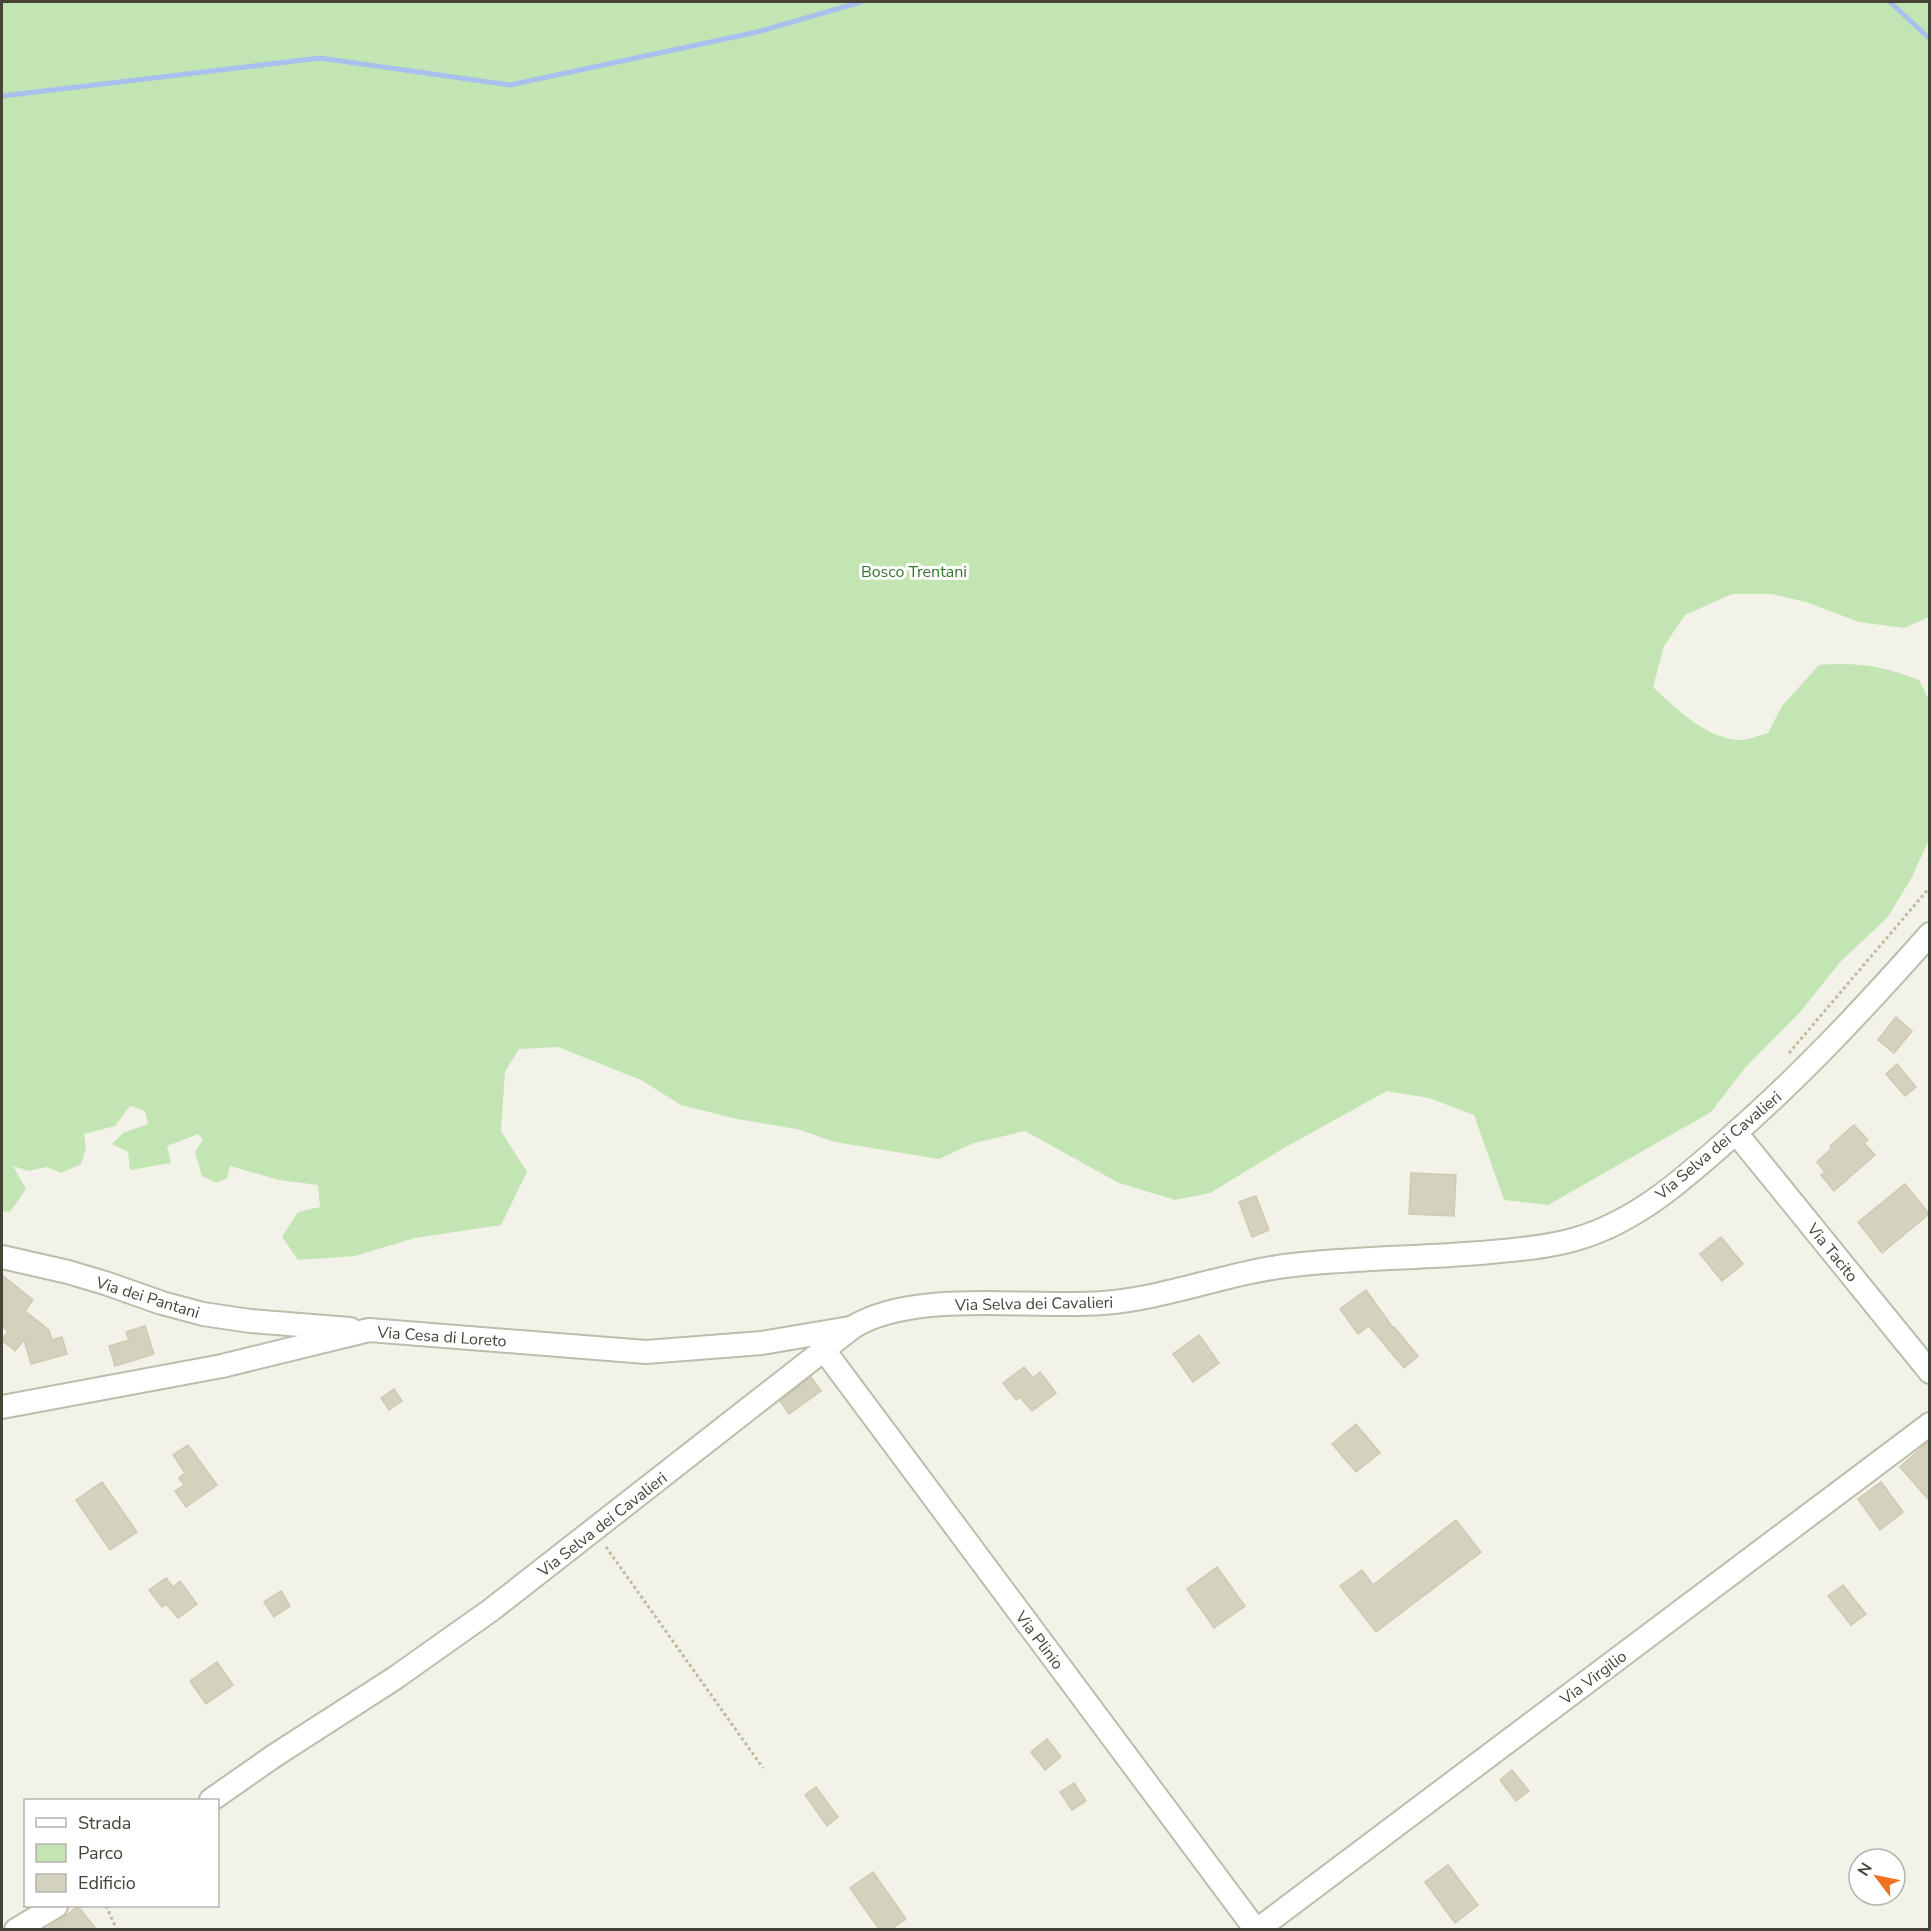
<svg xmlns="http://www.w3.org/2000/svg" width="1931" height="1931" viewBox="0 0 1931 1931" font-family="'Nunito Sans',sans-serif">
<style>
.green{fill:#c3e5b3}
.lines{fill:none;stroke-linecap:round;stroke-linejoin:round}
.stream{stroke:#a7c0ed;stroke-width:5}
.building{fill:#d4d1be;stroke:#cfcab1;stroke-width:1.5}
.minor-casing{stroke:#bebcab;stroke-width:26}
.path{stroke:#bfbb9d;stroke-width:3;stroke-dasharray:3 3;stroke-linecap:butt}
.minor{stroke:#fff;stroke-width:22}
.labels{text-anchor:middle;stroke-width:6;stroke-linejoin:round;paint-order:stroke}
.park-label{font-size:16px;fill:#37752d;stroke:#fff}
.street-label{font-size:16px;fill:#464437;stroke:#fff}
</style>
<rect width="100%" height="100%" fill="#f3f2e8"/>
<!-- green -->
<path class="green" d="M2 2H1929V617L1904 628 1859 622 1806 602 1772 594H1732L1685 615 1664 646 1653 687C1676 709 1707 739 1740 740 1749 740 1760 735 1768 733L1782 706 1819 665C1859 662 1882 666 1919 680L1929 700V840L1912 877 1887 918 1841 961 1801 1011 1745 1068 1711 1112 1548 1205 1504 1200 1474 1115 1429 1098 1387 1091 1284 1148 1210 1193 1175 1200 1119 1183 1025 1131 974 1143 939 1159 835 1142 797 1129 737 1119 681 1105 641 1080 558 1047 519 1049 505 1072 501 1131 527 1172 501 1225 415 1238 355 1256 298 1260 282 1237 298 1212 320 1207 318 1185 279 1180 230 1166 227 1178 217 1183 202 1176 195 1152 203 1140 198 1134 167 1146 171 1163 130 1170 128 1152 112 1144 123 1133 148 1124 145 1111 130 1106 115 1126 84 1134 86 1148 81 1164 61 1173 46 1167 29 1171 13 1166 26 1189 10 1212 2 1211Z"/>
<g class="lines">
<!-- stream -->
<g class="stream">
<polyline points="1890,2 1930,39"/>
<polyline points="2,96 320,58 510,85 757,32 861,2"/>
</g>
</g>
<!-- building -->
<g class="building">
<polygon points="1896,1017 1912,1031 1894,1053 1878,1040"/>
<polygon points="1897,1064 1916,1087 1905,1096 1886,1074"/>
<polygon points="1854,1125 1868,1140 1864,1143 1875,1155 1834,1191 1821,1175 1825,1172 1817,1162 1832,1148 1830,1146"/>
<polygon points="1411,1173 1456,1175 1454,1216 1409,1214"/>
<polygon points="1905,1184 1929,1214 1882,1253 1858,1222"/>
<polygon points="1256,1196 1269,1230 1252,1237 1239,1202"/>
<polygon points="1721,1237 1743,1264 1722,1281 1700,1254"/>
<polygon points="2,1275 33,1300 25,1311 49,1330 52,1340 62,1337 67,1354 31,1364 24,1340 15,1351 2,1340 8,1331 2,1326"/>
<polygon points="1366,1290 1393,1328 1394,1327 1418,1356 1404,1368 1369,1326 1358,1334 1340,1309"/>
<polygon points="145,1326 154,1354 115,1366 109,1346 129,1340 126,1332"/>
<polygon points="1199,1335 1219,1363 1193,1382 1173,1354"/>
<polygon points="1024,1367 1033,1378 1040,1372 1056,1393 1032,1411 1020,1397 1016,1400 1003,1383"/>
<polygon points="811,1377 821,1391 789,1414 780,1401"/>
<polygon points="394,1389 402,1401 389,1410 381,1398"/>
<polygon points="1356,1424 1380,1453 1356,1472 1332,1444"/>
<polygon points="1929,1441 1929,1500 1900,1467"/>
<polygon points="188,1445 217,1485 186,1507 175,1491 184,1485 179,1478 185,1473 173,1455"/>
<polygon points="102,1482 137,1532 110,1550 76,1500"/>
<polygon points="1881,1482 1903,1512 1880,1530 1858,1499"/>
<polygon points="1456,1520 1481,1552 1376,1632 1340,1586 1362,1570 1373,1585"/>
<polygon points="1217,1567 1245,1606 1214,1628 1187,1589"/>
<polygon points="166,1578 173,1587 180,1581 197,1604 178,1618 166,1604 162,1607 149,1590"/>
<polygon points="1843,1585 1866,1614 1851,1625 1828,1596"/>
<polygon points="281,1591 290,1606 274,1617 264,1602"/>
<polygon points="217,1662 233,1685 206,1704 190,1681"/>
<polygon points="1047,1739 1061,1757 1045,1770 1031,1752"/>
<polygon points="1512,1770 1529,1791 1516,1801 1500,1780"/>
<polygon points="1074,1783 1086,1801 1072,1810 1060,1792"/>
<polygon points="816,1787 838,1817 827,1826 805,1795"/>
<polygon points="1448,1865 1478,1905 1455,1923 1425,1882"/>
<polygon points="873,1872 906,1919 891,1929 879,1929 850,1888"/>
<polygon points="78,1906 96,1929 46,1929 63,1918"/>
</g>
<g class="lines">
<defs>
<g id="minor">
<polyline points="1736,1133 1930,1372"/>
<polyline points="2,1257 68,1272 105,1283 162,1303 203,1314 250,1321 350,1329"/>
<polyline points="824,1350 1256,1930"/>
<polyline points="2,1407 222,1366 369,1330 646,1352 762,1343 850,1328"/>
<path d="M211 1800 274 1756 395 1678 491 1610 853 1327C916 1289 1029 1309 1103 1303 1168 1298 1229 1272 1293 1265 1355 1258 1418 1258 1480 1253 1512 1250 1545 1248 1576 1239 1636 1222 1685 1178 1731 1137 1803 1074 1867 1005 1930 934"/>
<polyline points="16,1930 56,1906"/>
<polyline points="1257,1930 1930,1424"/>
</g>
</defs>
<!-- minor casing -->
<use href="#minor" class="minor-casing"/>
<!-- path -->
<g class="path">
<polyline points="1789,1053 1930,887"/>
<polyline points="606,1547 763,1768"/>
<polyline points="106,1906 117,1930"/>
</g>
<!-- minor -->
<use href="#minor" class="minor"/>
</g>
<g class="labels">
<!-- park labels -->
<g class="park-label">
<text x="914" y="577">Bosco Trentani</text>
</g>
<!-- street labels -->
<g class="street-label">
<text transform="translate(1718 1145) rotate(-40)" y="6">Via Selva dei Cavalieri</text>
<text transform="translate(1833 1252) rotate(51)" y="6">Via Tacito</text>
<text transform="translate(148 1297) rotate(17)" y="6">Via dei Pantani</text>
<text transform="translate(1034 1303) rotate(-1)" y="6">Via Selva dei Cavalieri</text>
<text transform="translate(442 1336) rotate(4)" y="6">Via Cesa di Loreto</text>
<text transform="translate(602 1524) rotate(-38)" y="6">Via Selva dei Cavalieri</text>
<text transform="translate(1040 1640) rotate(53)" y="6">Via Plinio</text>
<text transform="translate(1593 1677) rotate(-37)" y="6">Via Virgilio</text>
</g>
</g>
<!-- border -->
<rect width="1931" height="1931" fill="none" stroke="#464437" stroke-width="6"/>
<!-- legend -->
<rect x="24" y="1799" width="195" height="108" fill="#ffffff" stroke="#b5b4af" stroke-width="1.5"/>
<rect x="36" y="1818" width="30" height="9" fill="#ffffff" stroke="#b5b4af" stroke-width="1.5"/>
<text x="78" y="1829" font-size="18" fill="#464437">Strada</text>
<rect x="36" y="1844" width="30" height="18" fill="#c3e5b3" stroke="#b5b4af" stroke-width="1.5"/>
<text x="78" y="1859" font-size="18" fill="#464437">Parco</text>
<rect x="36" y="1874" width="30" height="18" fill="#d4d1be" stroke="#b5b4af" stroke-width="1.5"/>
<text x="78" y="1889" font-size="18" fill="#464437">Edificio</text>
<!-- north arrow -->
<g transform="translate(1877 1877) rotate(302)"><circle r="28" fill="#ffffff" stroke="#b5b4af" stroke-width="1.5"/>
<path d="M0-4.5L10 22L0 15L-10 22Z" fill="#f07222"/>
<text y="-9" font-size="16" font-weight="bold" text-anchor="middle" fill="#464437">N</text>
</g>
</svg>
